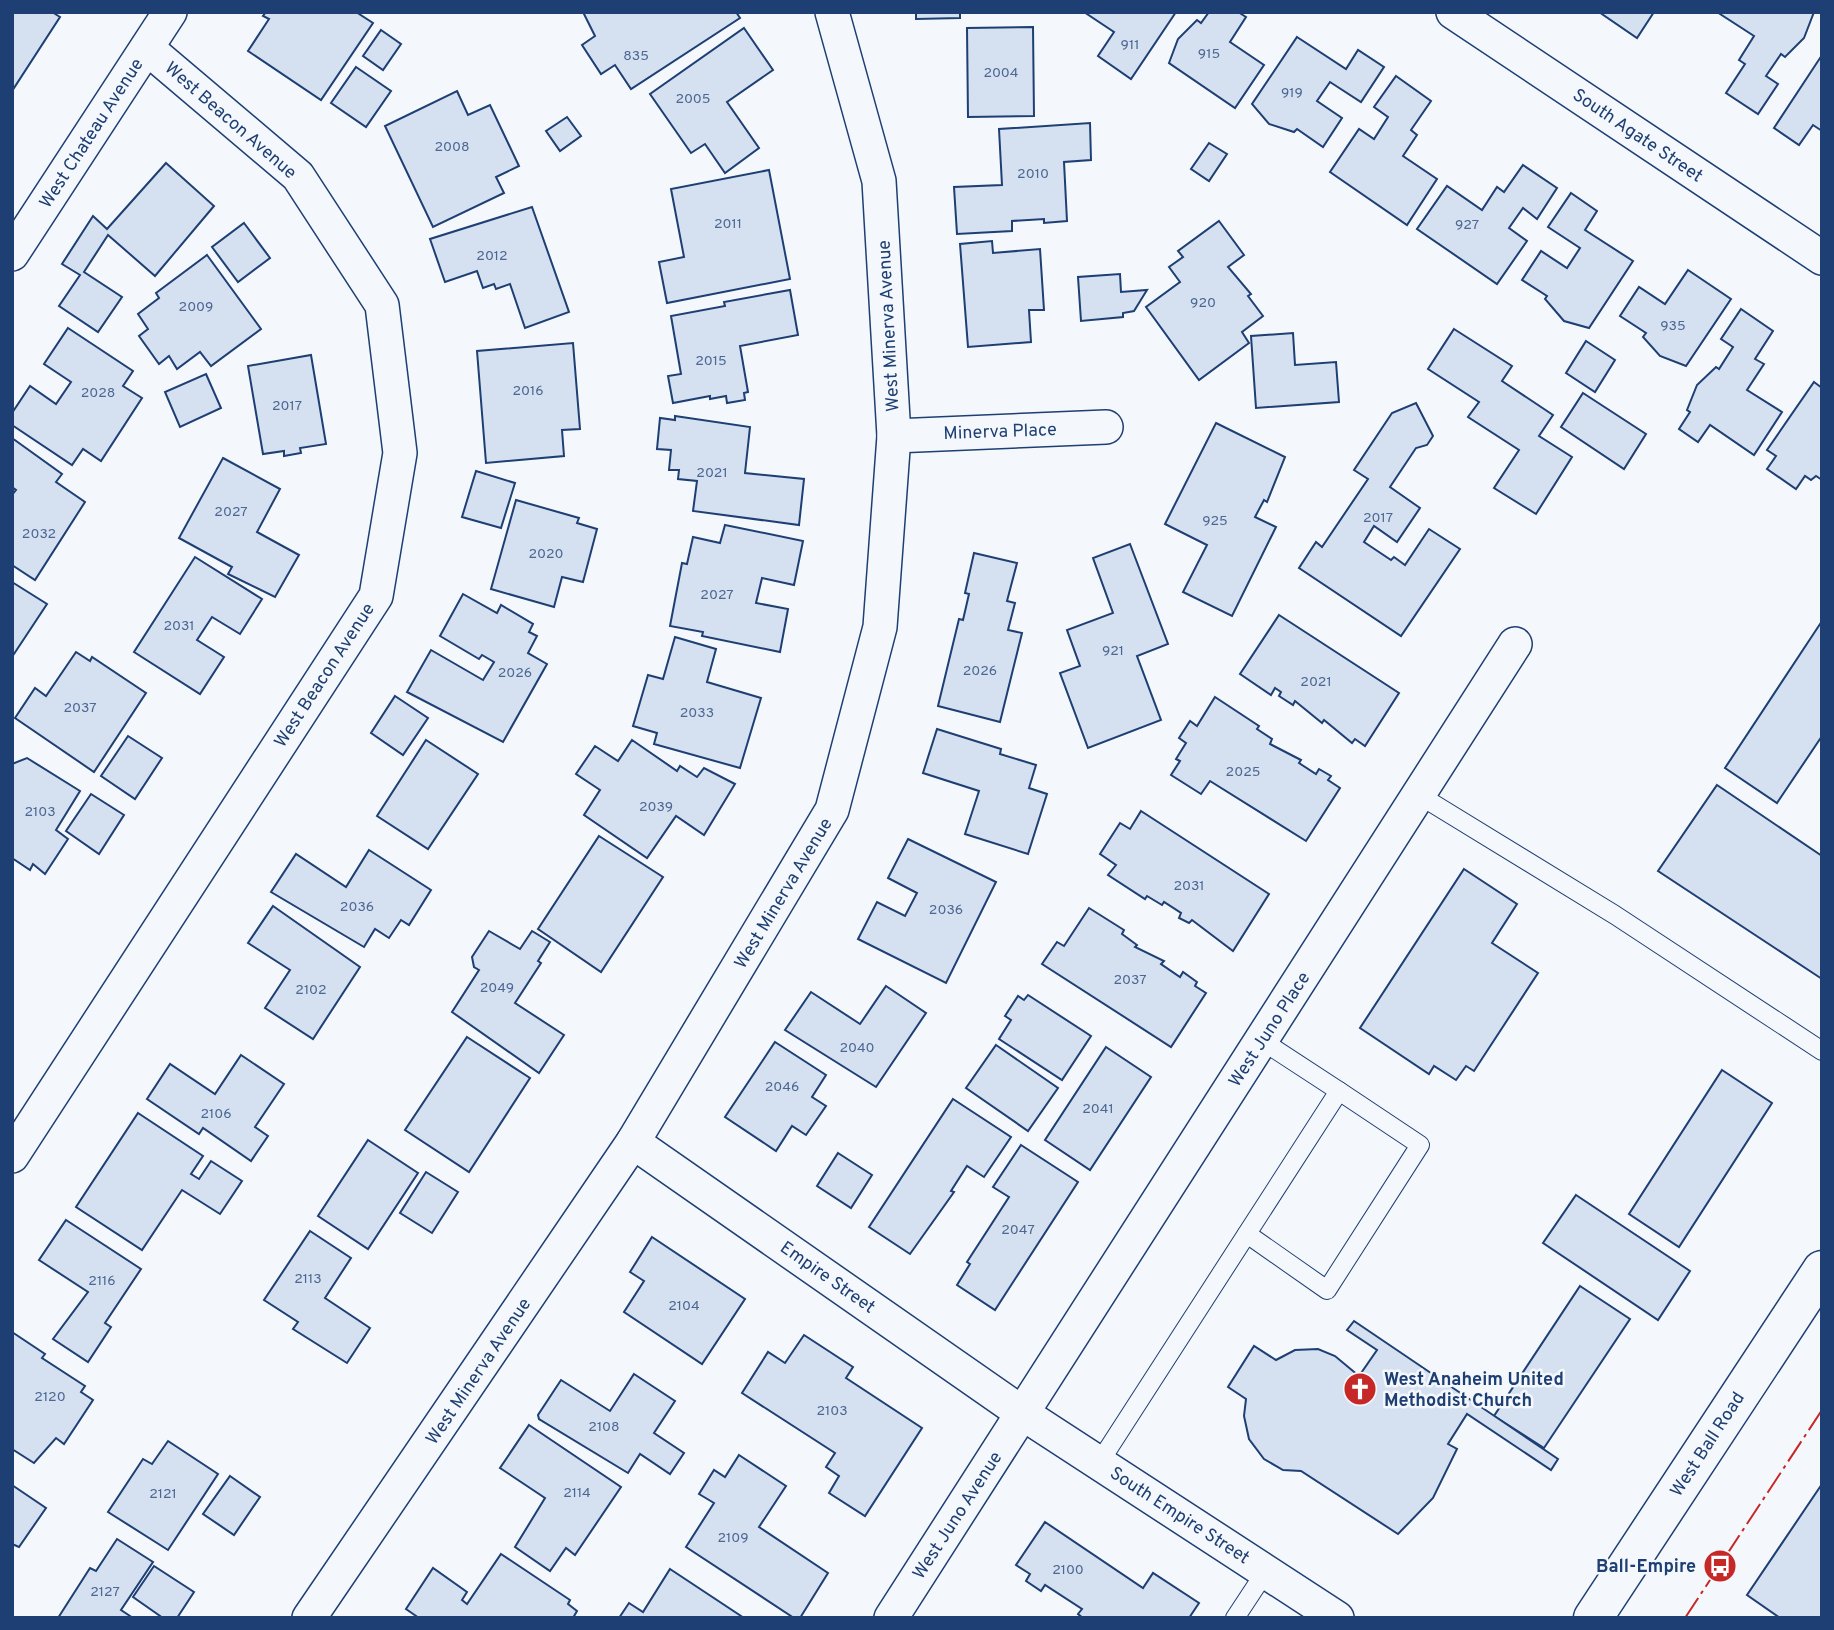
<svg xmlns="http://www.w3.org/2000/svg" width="1834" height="1630" viewBox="0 0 1834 1630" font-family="Overpass,sans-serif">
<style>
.building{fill:#d5e0f0;stroke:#1d3f73;stroke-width:2}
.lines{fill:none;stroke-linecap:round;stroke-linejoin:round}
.lane-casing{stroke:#1d3f73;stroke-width:20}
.street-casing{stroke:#1d3f73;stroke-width:36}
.primary-casing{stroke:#1d3f73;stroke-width:41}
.lane{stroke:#f4f7fb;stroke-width:18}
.street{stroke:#f4f7fb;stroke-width:33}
.primary{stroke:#f4f7fb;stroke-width:38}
.power{stroke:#c62828;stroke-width:2;stroke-dasharray:24 5 3.5 5;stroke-linecap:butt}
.labels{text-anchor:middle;stroke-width:5;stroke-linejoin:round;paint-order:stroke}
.number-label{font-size:14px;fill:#4b6792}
.street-label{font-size:18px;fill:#1d3f73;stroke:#f4f7fb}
.poi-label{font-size:18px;font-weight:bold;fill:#1d3f73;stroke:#f4f7fb;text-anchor:start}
</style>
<rect width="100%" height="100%" fill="#f4f7fb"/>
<!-- building -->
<g class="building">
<polygon points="12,12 52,12 60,17 12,91"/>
<polygon points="266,12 356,12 373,23 321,100 248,51 269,19 263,16"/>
<polygon points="736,12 740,18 631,89 615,65 601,74 582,45 595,36 583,12"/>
<polygon points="916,12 960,12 960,18 916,19"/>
<polygon points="1084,12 1176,12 1131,79 1098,56 1114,32"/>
<polygon points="1209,12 1238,12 1246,17 1230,42 1264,65 1235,108 1169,63 1178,39 1197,20 1201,23"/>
<polygon points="1599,12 1654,12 1637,38"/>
<polygon points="1717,12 1814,12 1804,38 1785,57 1781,54 1766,76 1778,84 1758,114 1726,93 1745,64 1739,60 1754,36"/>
<polygon points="1033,27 1034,116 968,117 967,28"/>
<polygon points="744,28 773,70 727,102 759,148 725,173 705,144 691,153 650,94"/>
<polygon points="381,30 401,44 383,70 363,56"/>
<polygon points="1297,37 1346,69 1358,50 1384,67 1361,102 1330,82 1317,101 1342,118 1323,147 1297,129 1294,132 1269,124 1252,104"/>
<polygon points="1822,55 1822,131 1813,125 1799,145 1774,128"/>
<polygon points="356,67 391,91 366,127 331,103"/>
<polygon points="1396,76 1431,101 1411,130 1417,135 1403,156 1437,179 1407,225 1330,172 1359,129 1374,139 1388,117 1374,107"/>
<polygon points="457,91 468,115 490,105 519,166 496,177 504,193 433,227 385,126"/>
<polygon points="567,117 581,136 560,151 546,131"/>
<polygon points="1090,123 1091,160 1064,162 1067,221 1044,223 1044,219 1012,221 1012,231 957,234 954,187 1002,185 999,129"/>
<polygon points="1209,143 1227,154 1209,181 1191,169"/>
<polygon points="166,163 214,206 155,276 108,235 84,272 122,297 98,332 59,306 80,275 62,264 93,216 107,229"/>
<polygon points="1523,165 1557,188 1537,219 1523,208 1509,228 1527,241 1497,284 1417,229 1447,186 1482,210 1497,187 1504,192"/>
<polygon points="769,170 790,279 667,303 659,262 684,257 671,189"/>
<polygon points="1571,193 1597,211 1585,230 1633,261 1589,328 1564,321 1545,299 1547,296 1522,280 1541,251 1567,268 1580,248 1548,227"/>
<polygon points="532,207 569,312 525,328 510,284 496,289 494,284 483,288 477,271 445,282 430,239"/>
<polygon points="1219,221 1244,255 1228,267 1251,294 1248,296 1263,316 1242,332 1249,343 1199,380 1146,307 1180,282 1169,267 1183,257 1178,251"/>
<polygon points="244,223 270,258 238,282 212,247"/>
<polygon points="992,241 993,253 1040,249 1044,310 1029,310 1031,342 968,347 960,244"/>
<polygon points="207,255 261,329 211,366 200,352 177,369 169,356 159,364 139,336 148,329 138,314 159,298 156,293"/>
<polygon points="1688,270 1731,299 1686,366 1660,356 1643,337 1646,333 1620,316 1639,287 1665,304"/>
<polygon points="1120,274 1121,292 1147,290 1134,311 1123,313 1123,317 1081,321 1078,277"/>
<polygon points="790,290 798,335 740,346 748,392 744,393 745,400 727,403 726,396 710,399 710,396 673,403 668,376 681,374 671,316 725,306 724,302"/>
<polygon points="1741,309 1773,331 1755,359 1764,364 1747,390 1782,412 1754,455 1710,425 1698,442 1679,429 1690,412 1687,410 1697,385 1716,367 1719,369 1733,347 1721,339"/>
<polygon points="68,328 133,371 123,386 142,398 101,461 83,449 72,465 12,425 12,413 30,386 56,404 71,382 44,364"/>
<polygon points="1454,329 1512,366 1502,381 1553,415 1539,436 1572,457 1536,514 1494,488 1519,450 1468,417 1479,402 1428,369"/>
<polygon points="1293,333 1295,365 1336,362 1339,402 1256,408 1251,336"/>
<polygon points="1586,341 1615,360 1595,392 1566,373"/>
<polygon points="573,343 580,429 562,430 564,456 486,463 477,351"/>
<polygon points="311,355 326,444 300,448 301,453 284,456 284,451 263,454 248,366"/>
<polygon points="206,374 221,408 180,427 165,392"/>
<polygon points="1814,382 1822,388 1822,480 1816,476 1811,480 1805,476 1796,489 1767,469 1776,456 1767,450"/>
<polygon points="1583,393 1646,434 1624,469 1561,427"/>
<polygon points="1416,403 1433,436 1427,445 1416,448 1390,487 1420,508 1397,542 1374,526 1364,542 1391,560 1394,557 1405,565 1429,529 1460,549 1401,636 1299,568 1316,542 1322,547 1368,479 1354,470 1392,413"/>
<polygon points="675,416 750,427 745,473 804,479 799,525 693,511 697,481 678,479 679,470 669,470 671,450 657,449 660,418 675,420"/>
<polygon points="1216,423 1285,457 1267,502 1264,500 1255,517 1276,527 1232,616 1183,592 1207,545 1165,524"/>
<polygon points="12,438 62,474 56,482 85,502 35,580 12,565 12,495 16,490 12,487"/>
<polygon points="223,458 280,489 257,532 299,555 275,597 228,574 232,567 179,538"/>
<polygon points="476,471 515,483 501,528 462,517"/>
<polygon points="516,500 579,518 577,523 597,529 583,582 562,577 554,607 491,589"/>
<polygon points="725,525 803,541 794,585 762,578 756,603 788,609 780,652 702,636 703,632 670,626 682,563 687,564 693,537 720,543"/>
<polygon points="1130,544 1168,644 1137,656 1161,720 1088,748 1060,673 1080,666 1067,630 1113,613 1093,558"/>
<polygon points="974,553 1017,563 1007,601 1015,603 1008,630 1022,633 1000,722 938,706 959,619 963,620 969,594 965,593"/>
<polygon points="195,557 262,599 240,634 212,617 197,640 224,657 200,694 134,652"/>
<polygon points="12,582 47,604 12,657"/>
<polygon points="463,594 497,613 501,605 533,624 529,632 537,636 528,653 547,664 503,742 407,692 431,650 483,680 494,662 482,655 479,659 440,636"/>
<polygon points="1279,615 1399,693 1365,746 1355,739 1352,743 1324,720 1322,723 1295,701 1293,705 1279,696 1281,692 1275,688 1271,695 1240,674"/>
<polygon points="1822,621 1822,736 1777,803 1725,768"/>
<polygon points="675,637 716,649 707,682 761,698 740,768 654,744 657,733 633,726 648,675 663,679"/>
<polygon points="76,652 90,661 92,657 146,693 94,772 15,718 35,688 46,696"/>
<polygon points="395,696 428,718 403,755 371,733"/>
<polygon points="1215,697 1259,726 1257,729 1272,739 1270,744 1301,760 1299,763 1316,774 1319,769 1331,776 1328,780 1340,788 1306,841 1210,781 1201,794 1171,775 1180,761 1176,759 1186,743 1179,738 1190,721 1197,726"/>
<polygon points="937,729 1001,749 1000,754 1036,765 1029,788 1047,794 1028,854 965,834 979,791 923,773"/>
<polygon points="128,736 162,758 135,799 101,776"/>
<polygon points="426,740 478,774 428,849 377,816"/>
<polygon points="632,740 677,771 680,766 697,777 704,768 735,784 704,835 676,816 647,858 584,815 600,790 576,774 595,746 618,761"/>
<polygon points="27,758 80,791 56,830 68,839 45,874 33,864 30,870 12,858 12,764"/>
<polygon points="1717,785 1822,856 1822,979 1658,871"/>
<polygon points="91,794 124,815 99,854 66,831"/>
<polygon points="1141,811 1269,894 1233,951 1192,920 1189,923 1179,918 1181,913 1164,902 1162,905 1147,896 1145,899 1108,875 1116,865 1100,854 1120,823 1130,829"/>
<polygon points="599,836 663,877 601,972 538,929"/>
<polygon points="908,839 996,882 946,983 858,939 877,902 905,916 917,893 888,878"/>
<polygon points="369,850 431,890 409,925 401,920 389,938 375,929 364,947 271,892 296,854 346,887"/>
<polygon points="1464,869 1517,904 1492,943 1538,973 1474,1071 1466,1066 1456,1080 1434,1066 1429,1074 1360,1028"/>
<polygon points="273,906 360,967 313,1039 265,1008 290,970 248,943"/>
<polygon points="1089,908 1124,930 1122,934 1137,945 1135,947 1164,961 1161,964 1180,977 1183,972 1197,982 1195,986 1206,993 1171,1047 1042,964 1057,942 1064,946"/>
<polygon points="489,931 520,949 532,931 550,942 538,961 541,963 515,1003 564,1035 539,1073 452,1012 479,970 474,967 472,957"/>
<polygon points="886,986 926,1013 876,1087 785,1030 811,992 860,1024"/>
<polygon points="1028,995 1091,1036 1062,1080 999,1039 1011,1020 1005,1016 1018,996 1024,1000"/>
<polygon points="467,1037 530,1078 469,1172 405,1130"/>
<polygon points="775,1042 826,1075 812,1097 826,1106 806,1135 792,1126 776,1151 725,1117"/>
<polygon points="996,1045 1058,1088 1028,1131 966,1088"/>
<polygon points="1106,1047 1151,1077 1090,1170 1045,1140"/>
<polygon points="241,1055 284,1084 255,1127 268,1136 251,1161 203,1128 199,1134 147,1099 170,1064 215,1094"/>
<polygon points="1722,1070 1772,1103 1679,1247 1629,1214"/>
<polygon points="953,1099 1011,1137 984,1177 967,1166 951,1191 954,1192 910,1254 869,1227"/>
<polygon points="138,1113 203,1156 191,1174 199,1179 211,1161 242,1181 220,1214 182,1190 142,1250 76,1207"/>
<polygon points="368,1140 418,1173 368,1249 318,1216"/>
<polygon points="1021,1145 1078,1182 995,1310 957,1285 970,1264 967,1262 1009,1197 993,1187"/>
<polygon points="838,1153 872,1175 851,1208 817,1186"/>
<polygon points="426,1172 458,1192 432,1233 400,1213"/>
<polygon points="1576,1195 1690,1271 1658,1320 1543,1243"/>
<polygon points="66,1220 141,1269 105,1323 111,1327 88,1362 53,1339 88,1292 39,1260"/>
<polygon points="310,1231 351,1258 325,1298 370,1328 347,1363 293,1329 298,1322 264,1300"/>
<polygon points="652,1237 745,1299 702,1364 624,1312 644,1281 630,1272"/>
<polygon points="1580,1286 1630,1319 1544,1448 1494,1416"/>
<polygon points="1354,1321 1558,1459 1551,1470 1467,1414 1448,1444 1457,1449 1433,1498 1398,1534 1301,1471 1283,1470 1264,1459 1249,1439 1244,1416 1246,1399 1228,1387 1254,1346 1276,1360 1295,1350 1318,1349 1335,1356 1359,1376 1377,1350 1347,1330"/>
<polygon points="12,1332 45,1354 42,1358 85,1386 81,1392 93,1400 64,1444 56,1438 34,1463 12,1449"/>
<polygon points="804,1335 853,1367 846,1378 922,1428 865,1516 829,1493 839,1476 826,1467 835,1453 742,1393 768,1352 785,1363"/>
<polygon points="634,1374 675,1401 654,1433 684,1453 670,1474 640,1454 628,1473 539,1419 538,1415 561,1380 610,1411"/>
<polygon points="529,1425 621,1487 575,1555 566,1548 550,1571 515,1547 545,1498 500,1468"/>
<polygon points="168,1441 218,1474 168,1550 108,1512 143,1459 152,1464"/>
<polygon points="739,1455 786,1486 759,1527 828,1573 800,1618 794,1618 686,1547 714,1503 699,1494 714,1470 725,1477"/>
<polygon points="230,1476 260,1497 234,1535 203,1514"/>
<polygon points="1822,1484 1822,1618 1780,1618 1747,1595"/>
<polygon points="12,1485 46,1508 19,1547 12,1544"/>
<polygon points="1045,1522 1143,1588 1153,1573 1199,1603 1189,1618 1083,1618 1078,1614 1082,1609 1045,1585 1041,1591 1026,1581 1030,1574 1016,1565"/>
<polygon points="117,1539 153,1562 121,1610 133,1618 58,1618 90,1568 96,1571"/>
<polygon points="501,1554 570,1600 568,1604 577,1611 573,1618 419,1618 406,1609 433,1568 467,1592 462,1600 467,1604"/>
<polygon points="154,1566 194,1592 177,1618 163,1618 133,1597"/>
<polygon points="670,1569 744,1618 619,1618 629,1603 643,1612"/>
</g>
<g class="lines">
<defs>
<g id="lane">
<polyline points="1419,795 1615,915 1822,1051"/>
<polyline points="1247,1234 1327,1290 1420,1145 1339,1091"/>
<polyline points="1099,1463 1339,1091 1261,1040"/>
<polyline points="1235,1618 1266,1571"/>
</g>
<g id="street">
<polyline points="1453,12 1822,258"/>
<polyline points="12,254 170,12"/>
<polyline points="894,436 1106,427"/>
<polyline points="633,1142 1022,1413 1337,1618"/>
<polyline points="12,1156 376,596 400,453 382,305 298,176 147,48"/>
<polyline points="309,1618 633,1142 832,810 880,627 894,436 879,181 832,12"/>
<polyline points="891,1618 1515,644"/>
</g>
<polyline id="primary" points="1593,1618 1822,1270"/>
</defs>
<!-- lane casing -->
<use href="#lane" class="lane-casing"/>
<!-- street casing -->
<use href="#street" class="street-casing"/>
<!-- primary casing -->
<use href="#primary" class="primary-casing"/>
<!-- lane -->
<use href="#lane" class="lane"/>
<!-- street -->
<use href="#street" class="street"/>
<!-- primary -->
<use href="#primary" class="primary"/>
<!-- power -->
<polyline class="power" points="1685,1618 1822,1410"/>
</g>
<!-- icons -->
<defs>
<symbol id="church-disc" viewBox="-11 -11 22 22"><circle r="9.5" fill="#c62828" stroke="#f4f7fb"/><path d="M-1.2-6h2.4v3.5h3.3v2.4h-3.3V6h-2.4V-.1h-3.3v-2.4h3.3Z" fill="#fff"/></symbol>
<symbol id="bus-disc" viewBox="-11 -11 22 22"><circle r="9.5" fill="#c62828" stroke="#f4f7fb"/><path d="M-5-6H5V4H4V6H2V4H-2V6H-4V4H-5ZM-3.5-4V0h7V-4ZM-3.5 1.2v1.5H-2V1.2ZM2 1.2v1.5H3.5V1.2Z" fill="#fff"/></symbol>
</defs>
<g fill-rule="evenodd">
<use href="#church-disc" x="1341" y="1370" width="38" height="38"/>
<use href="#bus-disc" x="1701" y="1547" width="38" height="38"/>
</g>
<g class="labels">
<!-- number labels -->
<g class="number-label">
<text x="1130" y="49">911</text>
<text x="1209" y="58">915</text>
<text x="636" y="60">835</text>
<text x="1001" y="77">2004</text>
<text x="1292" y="97">919</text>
<text x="693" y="103">2005</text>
<text x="452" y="151">2008</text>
<text x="1033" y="178">2010</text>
<text x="728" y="228">2011</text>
<text x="1467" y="229">927</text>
<text x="492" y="260">2012</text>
<text x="1203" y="307">920</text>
<text x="196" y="311">2009</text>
<text x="1673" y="330">935</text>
<text x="711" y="365">2015</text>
<text x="528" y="395">2016</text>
<text x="98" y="397">2028</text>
<text x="287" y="410">2017</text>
<text x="712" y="477">2021</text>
<text x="231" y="516">2027</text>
<text x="1378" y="522">2017</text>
<text x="1215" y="525">925</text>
<text x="39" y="538">2032</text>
<text x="546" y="558">2020</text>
<text x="717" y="599">2027</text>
<text x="179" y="630">2031</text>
<text x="1113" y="655">921</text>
<text x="980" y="675">2026</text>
<text x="515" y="677">2026</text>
<text x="1316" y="686">2021</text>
<text x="80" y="712">2037</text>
<text x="697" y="717">2033</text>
<text x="1243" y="776">2025</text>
<text x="656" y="811">2039</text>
<text x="40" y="816">2103</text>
<text x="1189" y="890">2031</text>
<text x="357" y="911">2036</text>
<text x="946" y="914">2036</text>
<text x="1130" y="984">2037</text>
<text x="497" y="992">2049</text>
<text x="311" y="994">2102</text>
<text x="857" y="1052">2040</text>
<text x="782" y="1091">2046</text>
<text x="1098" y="1113">2041</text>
<text x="216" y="1118">2106</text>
<text x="1018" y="1234">2047</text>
<text x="308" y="1283">2113</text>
<text x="102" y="1285">2116</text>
<text x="684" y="1310">2104</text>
<text x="50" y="1401">2120</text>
<text x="832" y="1415">2103</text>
<text x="604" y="1431">2108</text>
<text x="577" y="1497">2114</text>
<text x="163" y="1498">2121</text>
<text x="733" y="1542">2109</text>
<text x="1068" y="1574">2100</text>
<text x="105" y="1596">2127</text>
</g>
<!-- street labels -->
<g class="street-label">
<text transform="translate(231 120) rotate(41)" y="6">West Beacon Avenue</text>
<text transform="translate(91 133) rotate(-57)" y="6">West Chateau Avenue</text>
<text transform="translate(1638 135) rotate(34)" y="6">South Agate Street</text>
<text transform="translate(888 326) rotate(-93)" y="6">West Minerva Avenue</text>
<text transform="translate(1000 431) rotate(-2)" y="6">Minerva Place</text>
<text transform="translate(324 675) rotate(-57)" y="6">West Beacon Avenue</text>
<text transform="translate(783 893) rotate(-59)" y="6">West Minerva Avenue</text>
<text transform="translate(1269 1029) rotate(-57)" y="6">West Juno Place</text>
<text transform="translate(828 1277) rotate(35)" y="6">Empire Street</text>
<text transform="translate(478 1371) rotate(-56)" y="6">West Minerva Avenue</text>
<text transform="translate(1707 1444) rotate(-57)" y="6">West Ball Road</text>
<text transform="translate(957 1515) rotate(-57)" y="6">West Juno Avenue</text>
<text transform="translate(1180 1515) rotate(33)" y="6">South Empire Street</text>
</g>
<!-- poi labels -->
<g class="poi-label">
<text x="1384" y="1385">West Anaheim United<tspan x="1384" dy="21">Methodist Church</tspan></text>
<text x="1696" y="1572" text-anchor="end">Ball-Empire</text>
</g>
</g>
<!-- border -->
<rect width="1834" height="1630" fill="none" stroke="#1d3f73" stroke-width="28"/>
</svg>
